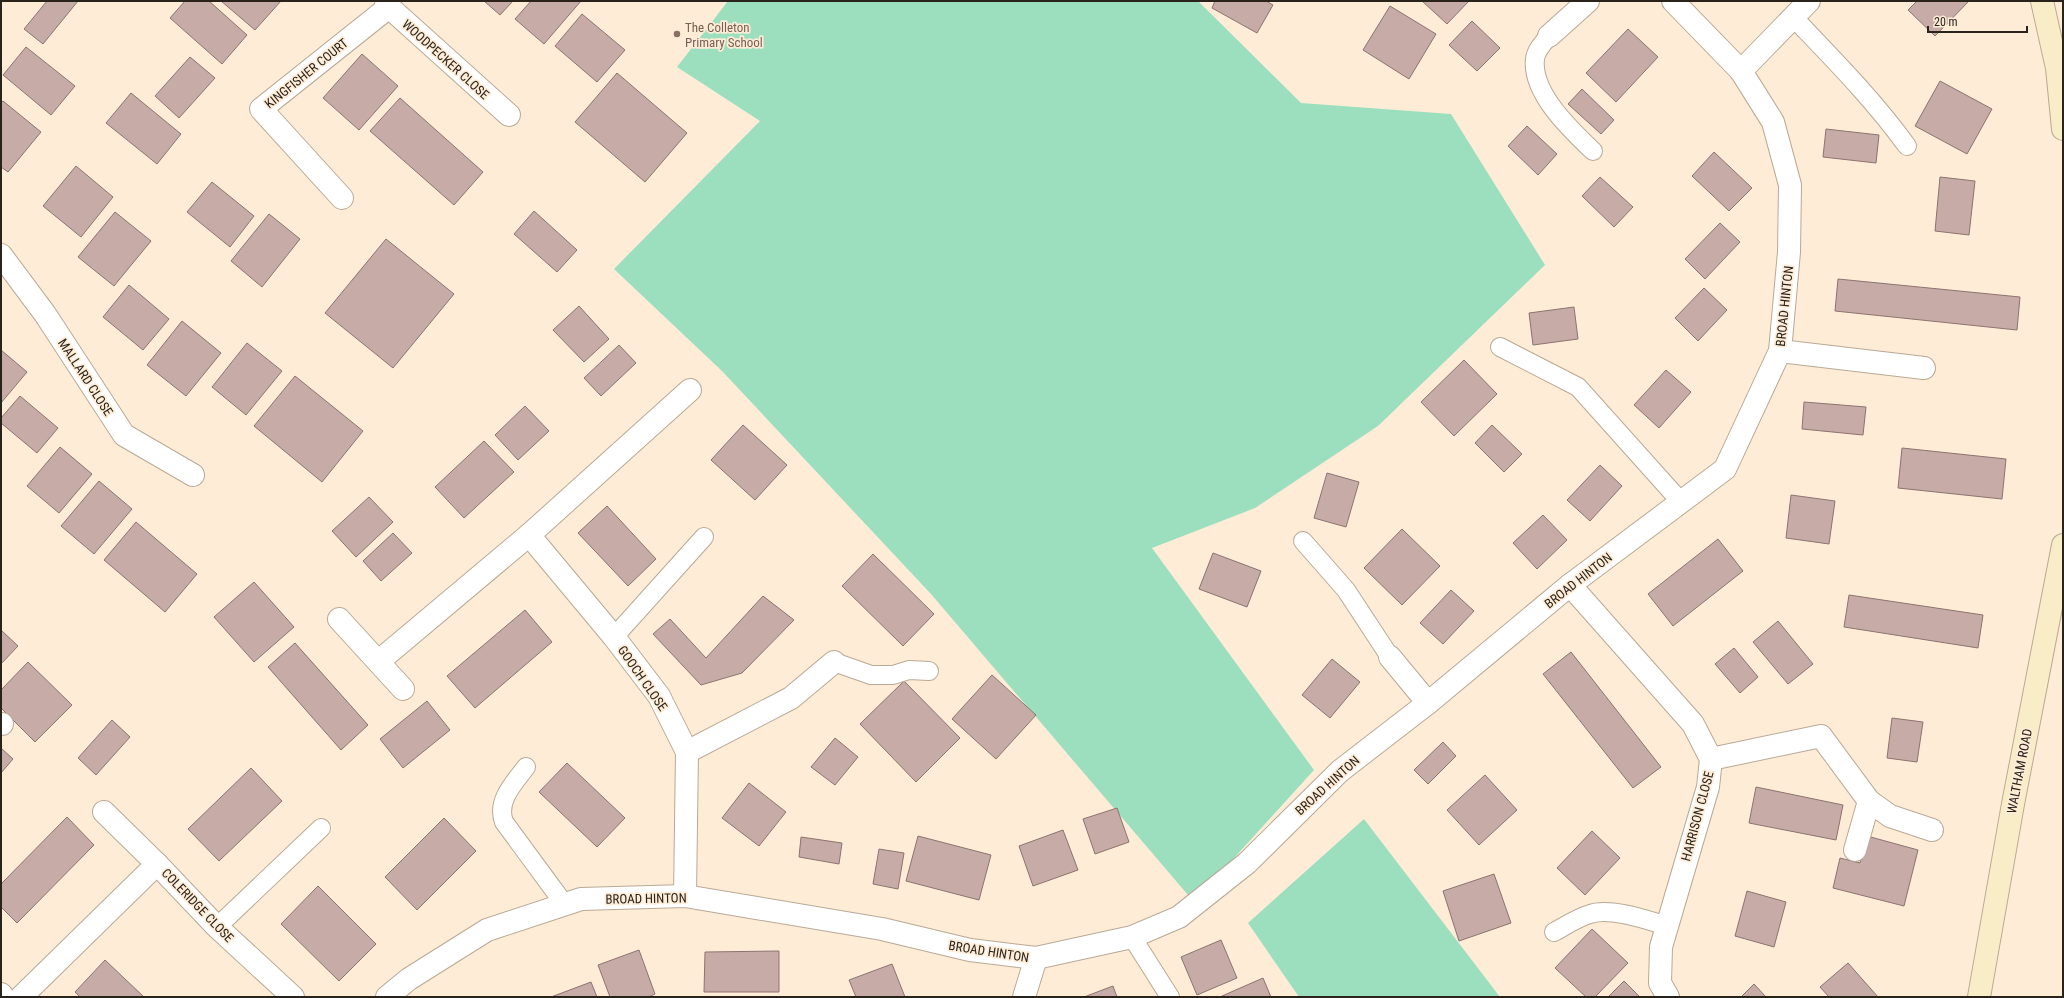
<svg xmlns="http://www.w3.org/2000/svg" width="2064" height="998" viewBox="0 0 2064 998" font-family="'Roboto Condensed',sans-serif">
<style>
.green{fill:#9bdfbe}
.building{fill:#c7aba7;stroke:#8d736f}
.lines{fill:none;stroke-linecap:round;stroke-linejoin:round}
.lane-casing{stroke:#b9a995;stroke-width:20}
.street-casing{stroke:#b9a995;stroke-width:24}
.secondary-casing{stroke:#b9a995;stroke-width:24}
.lane{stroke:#fff;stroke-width:18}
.street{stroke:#fff;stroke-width:22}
.secondary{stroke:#f9edc8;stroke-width:22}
.education-dot{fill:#8d6e63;stroke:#feecd7;stroke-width:1.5}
.labels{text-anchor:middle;stroke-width:3.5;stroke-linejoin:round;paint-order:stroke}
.education-label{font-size:13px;fill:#785e54;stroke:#feecd7;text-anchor:start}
.street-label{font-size:13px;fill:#29231b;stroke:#feecd7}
</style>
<rect width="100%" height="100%" fill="#feecd7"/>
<!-- green -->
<g class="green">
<polygon points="728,1 1198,1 1301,103 1451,114 1545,265 1378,426 1255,508 1152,548 1314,770 1194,902 931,594 722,371 614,269 760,121 677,67"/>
<polygon points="1364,819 1500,997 1299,997 1248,923"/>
</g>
<!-- building -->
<g class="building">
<polygon points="47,1 78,1 43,44 24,29"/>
<polygon points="185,1 209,1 247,35 222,64 170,18"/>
<polygon points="221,1 281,1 255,30"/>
<polygon points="484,1 513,1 500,15"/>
<polygon points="531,1 581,1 544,44 515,19"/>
<polygon points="1215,1 1266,1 1273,5 1257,33 1212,8"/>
<polygon points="1422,1 1469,1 1447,24"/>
<polygon points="1917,1 1969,1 1935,36 1908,10"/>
<polygon points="1390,6 1436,34 1409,79 1363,50"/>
<polygon points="582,14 625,50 597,82 555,46"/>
<polygon points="1472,21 1500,48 1477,71 1449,45"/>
<polygon points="1628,29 1658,57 1616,102 1586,73"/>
<polygon points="26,47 75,86 51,115 3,75"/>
<polygon points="362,54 398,86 359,130 323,98"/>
<polygon points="190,57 215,78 179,118 155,96"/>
<polygon points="617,73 687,133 645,182 575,122"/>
<polygon points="1940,81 1992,109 1967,154 1915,126"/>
<polygon points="1582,89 1614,120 1601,134 1568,104"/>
<polygon points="131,93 181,134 157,164 106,123"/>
<polygon points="400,98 483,172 454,205 370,131"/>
<polygon points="3,101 41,132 8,172 1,167 1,103"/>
<polygon points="1527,126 1557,154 1538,175 1508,146"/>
<polygon points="1826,129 1879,135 1876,163 1823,157"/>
<polygon points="1714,152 1752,188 1729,211 1692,176"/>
<polygon points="76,166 113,197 81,237 43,206"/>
<polygon points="1600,177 1633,207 1614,227 1582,196"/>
<polygon points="1940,177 1975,181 1969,235 1935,231"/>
<polygon points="212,182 254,216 230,247 187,212"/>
<polygon points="534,211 577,250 557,272 514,234"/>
<polygon points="115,212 151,241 114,286 78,257"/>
<polygon points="269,214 300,239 262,287 231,261"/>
<polygon points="1720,223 1740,242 1705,279 1685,259"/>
<polygon points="386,239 454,294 393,368 325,313"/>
<polygon points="1838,279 2020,297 2017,330 1835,311"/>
<polygon points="129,285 169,319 143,350 103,317"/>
<polygon points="1704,288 1727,310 1698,341 1675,318"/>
<polygon points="579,306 609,339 584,362 553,330"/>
<polygon points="1574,307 1578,339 1533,345 1529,313"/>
<polygon points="182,321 221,353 186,396 147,365"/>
<polygon points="247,343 282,371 246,415 212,387"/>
<polygon points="619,345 636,363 601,396 584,378"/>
<polygon points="1,350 27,372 1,403"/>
<polygon points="1464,360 1497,394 1454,436 1421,402"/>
<polygon points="1666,370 1691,392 1659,428 1634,405"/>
<polygon points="295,376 363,431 322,482 254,426"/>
<polygon points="20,396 58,428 37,453 1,423 1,418"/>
<polygon points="1804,402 1866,407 1863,435 1802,429"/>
<polygon points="525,406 549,431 518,460 495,435"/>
<polygon points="743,425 787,465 755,500 711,460"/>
<polygon points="1492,425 1522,454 1504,472 1475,443"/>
<polygon points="484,441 514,472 464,518 435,487"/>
<polygon points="60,447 92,474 59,513 27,486"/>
<polygon points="1902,448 2006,459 2002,499 1898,488"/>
<polygon points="1600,465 1622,486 1590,521 1567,500"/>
<polygon points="1327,473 1359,482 1346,527 1314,518"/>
<polygon points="99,481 132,509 94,554 61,526"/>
<polygon points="1791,495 1835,501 1829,544 1786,538"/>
<polygon points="369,497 393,522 356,557 332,531"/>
<polygon points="607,506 656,559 628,586 578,533"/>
<polygon points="1543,515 1567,540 1537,569 1513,543"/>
<polygon points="136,522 197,574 165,612 104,560"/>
<polygon points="1402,529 1440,566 1402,605 1364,568"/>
<polygon points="393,533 412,553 381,581 363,561"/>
<polygon points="1718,539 1743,571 1673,626 1648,594"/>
<polygon points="1213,553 1261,571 1247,607 1199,589"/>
<polygon points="873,554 934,614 903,646 842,586"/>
<polygon points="254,582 294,627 254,662 214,617"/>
<polygon points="1451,590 1474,611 1443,644 1420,623"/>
<polygon points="1849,595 1983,615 1978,648 1844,627"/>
<polygon points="763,596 794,620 742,673 701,685 653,634 670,619 706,658"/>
<polygon points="525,610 552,642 475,708 447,676"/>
<polygon points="1778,621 1813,664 1788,684 1753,642"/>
<polygon points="1,630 18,646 1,664"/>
<polygon points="295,643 368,725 341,750 268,667"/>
<polygon points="1734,648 1758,677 1740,693 1715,664"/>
<polygon points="1571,652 1661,767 1633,788 1543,674"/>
<polygon points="1332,659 1360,682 1330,718 1302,695"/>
<polygon points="28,662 72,705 35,742 1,708 1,690"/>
<polygon points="992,675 1036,715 996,759 952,719"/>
<polygon points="904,681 960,738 916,782 860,724"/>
<polygon points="427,701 450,730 403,768 380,739"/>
<polygon points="1892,718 1923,722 1917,762 1887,758"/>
<polygon points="112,720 130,737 96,775 78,758"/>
<polygon points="835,738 858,757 835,785 811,767"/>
<polygon points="1443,742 1456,756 1428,784 1414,770"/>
<polygon points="1,748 13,759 1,773"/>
<polygon points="567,763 625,818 597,847 539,792"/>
<polygon points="251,768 282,801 219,861 188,829"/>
<polygon points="1485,775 1517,810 1479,845 1447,810"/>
<polygon points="749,783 786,812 759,846 722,818"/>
<polygon points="1756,787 1843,805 1836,840 1749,823"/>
<polygon points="1117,808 1129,842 1095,854 1083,819"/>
<polygon points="67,817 94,845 17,923 1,907 1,884"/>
<polygon points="444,818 476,851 417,910 385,877"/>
<polygon points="1063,830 1078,870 1033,886 1019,846"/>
<polygon points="1592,831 1620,858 1585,895 1557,868"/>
<polygon points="918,836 991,855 979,900 906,881"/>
<polygon points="1867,836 1918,850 1904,906 1833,888 1840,858 1860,863"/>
<polygon points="801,837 842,843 839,864 799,857"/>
<polygon points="879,849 904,853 898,889 873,884"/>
<polygon points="1494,874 1511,923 1459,941 1443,891"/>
<polygon points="318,886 376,944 339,981 281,924"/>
<polygon points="1747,891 1786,902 1774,947 1735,936"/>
<polygon points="1592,929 1628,963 1595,997 1586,997 1555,968"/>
<polygon points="1221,940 1237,978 1197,995 1181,957"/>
<polygon points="639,950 655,994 648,997 610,997 598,965"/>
<polygon points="779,951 779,992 704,992 705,952"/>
<polygon points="105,960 144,997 80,997 75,992"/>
<polygon points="1848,963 1878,997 1829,997 1820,987"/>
<polygon points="892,964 905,997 856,997 849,980"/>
<polygon points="1263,978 1271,997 1222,997 1222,996"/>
<polygon points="1624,981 1640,997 1608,997"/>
<polygon points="591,982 597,997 551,997"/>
<polygon points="1754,984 1766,997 1741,997"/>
<polygon points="1113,986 1117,997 1084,997"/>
</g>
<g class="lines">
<defs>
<g id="lane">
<path d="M1793 17C1833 59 1873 99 1907 146"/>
<path d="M1549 36C1544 42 1536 50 1535 59 1531 93 1571 130 1593 151"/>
<polyline points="1500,347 1578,387 1681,502"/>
<polyline points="1303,541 1346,590 1390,657"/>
<polyline points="614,637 704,537"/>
<polyline points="834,662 871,675 893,675 909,670 929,671"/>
<path d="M526 767C514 783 496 801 504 822L565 905"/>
<polyline points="217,927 321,828"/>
<path d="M1554 932C1565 926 1577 918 1590 914 1610 907 1647 920 1667 926"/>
<polyline points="1132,937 1170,997"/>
</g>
<g id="street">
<polyline points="386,1 389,7 509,115"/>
<polyline points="1549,36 1588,1"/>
<polyline points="1741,71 1809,1"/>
<polyline points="342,198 261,109 389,7"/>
<polyline points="1,255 45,314 124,435 193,475"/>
<polyline points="1780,351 1924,368"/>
<polyline points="529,535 614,637 659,696 687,752 685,896"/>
<polyline points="1570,585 1693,724 1711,759 1708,787 1661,947 1660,983 1668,997"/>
<polyline points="339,619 403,689"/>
<polyline points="1390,657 1428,703"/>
<polyline points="379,661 529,535 690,390"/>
<polyline points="1,724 2,724"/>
<polyline points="687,752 791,698 834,662"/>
<polyline points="1711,759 1821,736 1869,801 1855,850"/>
<polyline points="1869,801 1890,816 1932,830"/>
<polyline points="104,812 157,864 217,927 293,997"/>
<polyline points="1,994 3,997"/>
<polyline points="21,997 157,864"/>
<polyline points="387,997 409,979 487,930 581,899 685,896 882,929 970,950 1036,958 1132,937 1179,917 1247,863 1340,771 1428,703 1570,585 1725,469 1780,351 1789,252 1790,185 1773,122 1741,71 1673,1"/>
<polyline points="1024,997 1036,958"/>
</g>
<g id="secondary">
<polyline points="2042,1 2057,68 2063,129"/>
<polyline points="1979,997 2013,804 2063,545"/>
</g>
</defs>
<!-- lane casing -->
<use href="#lane" class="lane-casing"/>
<!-- street casing -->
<use href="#street" class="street-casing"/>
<!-- secondary casing -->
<use href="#secondary" class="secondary-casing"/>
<!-- lane -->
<use href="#lane" class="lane"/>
<!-- street -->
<use href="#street" class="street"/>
<!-- secondary -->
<use href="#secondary" class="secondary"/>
</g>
<!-- markers -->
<circle class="education-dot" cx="677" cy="34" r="4"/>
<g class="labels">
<!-- education labels -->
<g class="education-label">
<text x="685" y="32">The Colleton<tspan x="685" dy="15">Primary School</tspan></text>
</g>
<!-- street labels -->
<g class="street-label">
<text transform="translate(446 59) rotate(42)" y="5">WOODPECKER CLOSE</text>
<text transform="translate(306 73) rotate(-39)" y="5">KINGFISHER COURT</text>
<text transform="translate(1784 306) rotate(-84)" y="5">BROAD HINTON</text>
<text transform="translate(86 377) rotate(57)" y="5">MALLARD CLOSE</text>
<text transform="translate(1578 580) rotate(-38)" y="5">BROAD HINTON</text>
<text transform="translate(643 678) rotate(55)" y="5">GOOCH CLOSE</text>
<text transform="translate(2019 771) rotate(-79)" y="5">WALTHAM ROAD</text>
<text transform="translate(1327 785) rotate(-42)" y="5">BROAD HINTON</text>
<text transform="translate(1697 816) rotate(-75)" y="5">HARRISON CLOSE</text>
<text transform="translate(646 898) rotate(-1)" y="5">BROAD HINTON</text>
<text transform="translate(198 905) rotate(46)" y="5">COLERIDGE CLOSE</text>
<text transform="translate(989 951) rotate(9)" y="5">BROAD HINTON</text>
</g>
</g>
<!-- border -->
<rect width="2064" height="998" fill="none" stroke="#29231b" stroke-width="4"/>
<!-- scale -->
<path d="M1928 26v6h99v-6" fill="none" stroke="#29231b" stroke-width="2"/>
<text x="1934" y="26" font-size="12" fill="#29231b" stroke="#feecd7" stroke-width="3" paint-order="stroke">20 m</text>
</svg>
